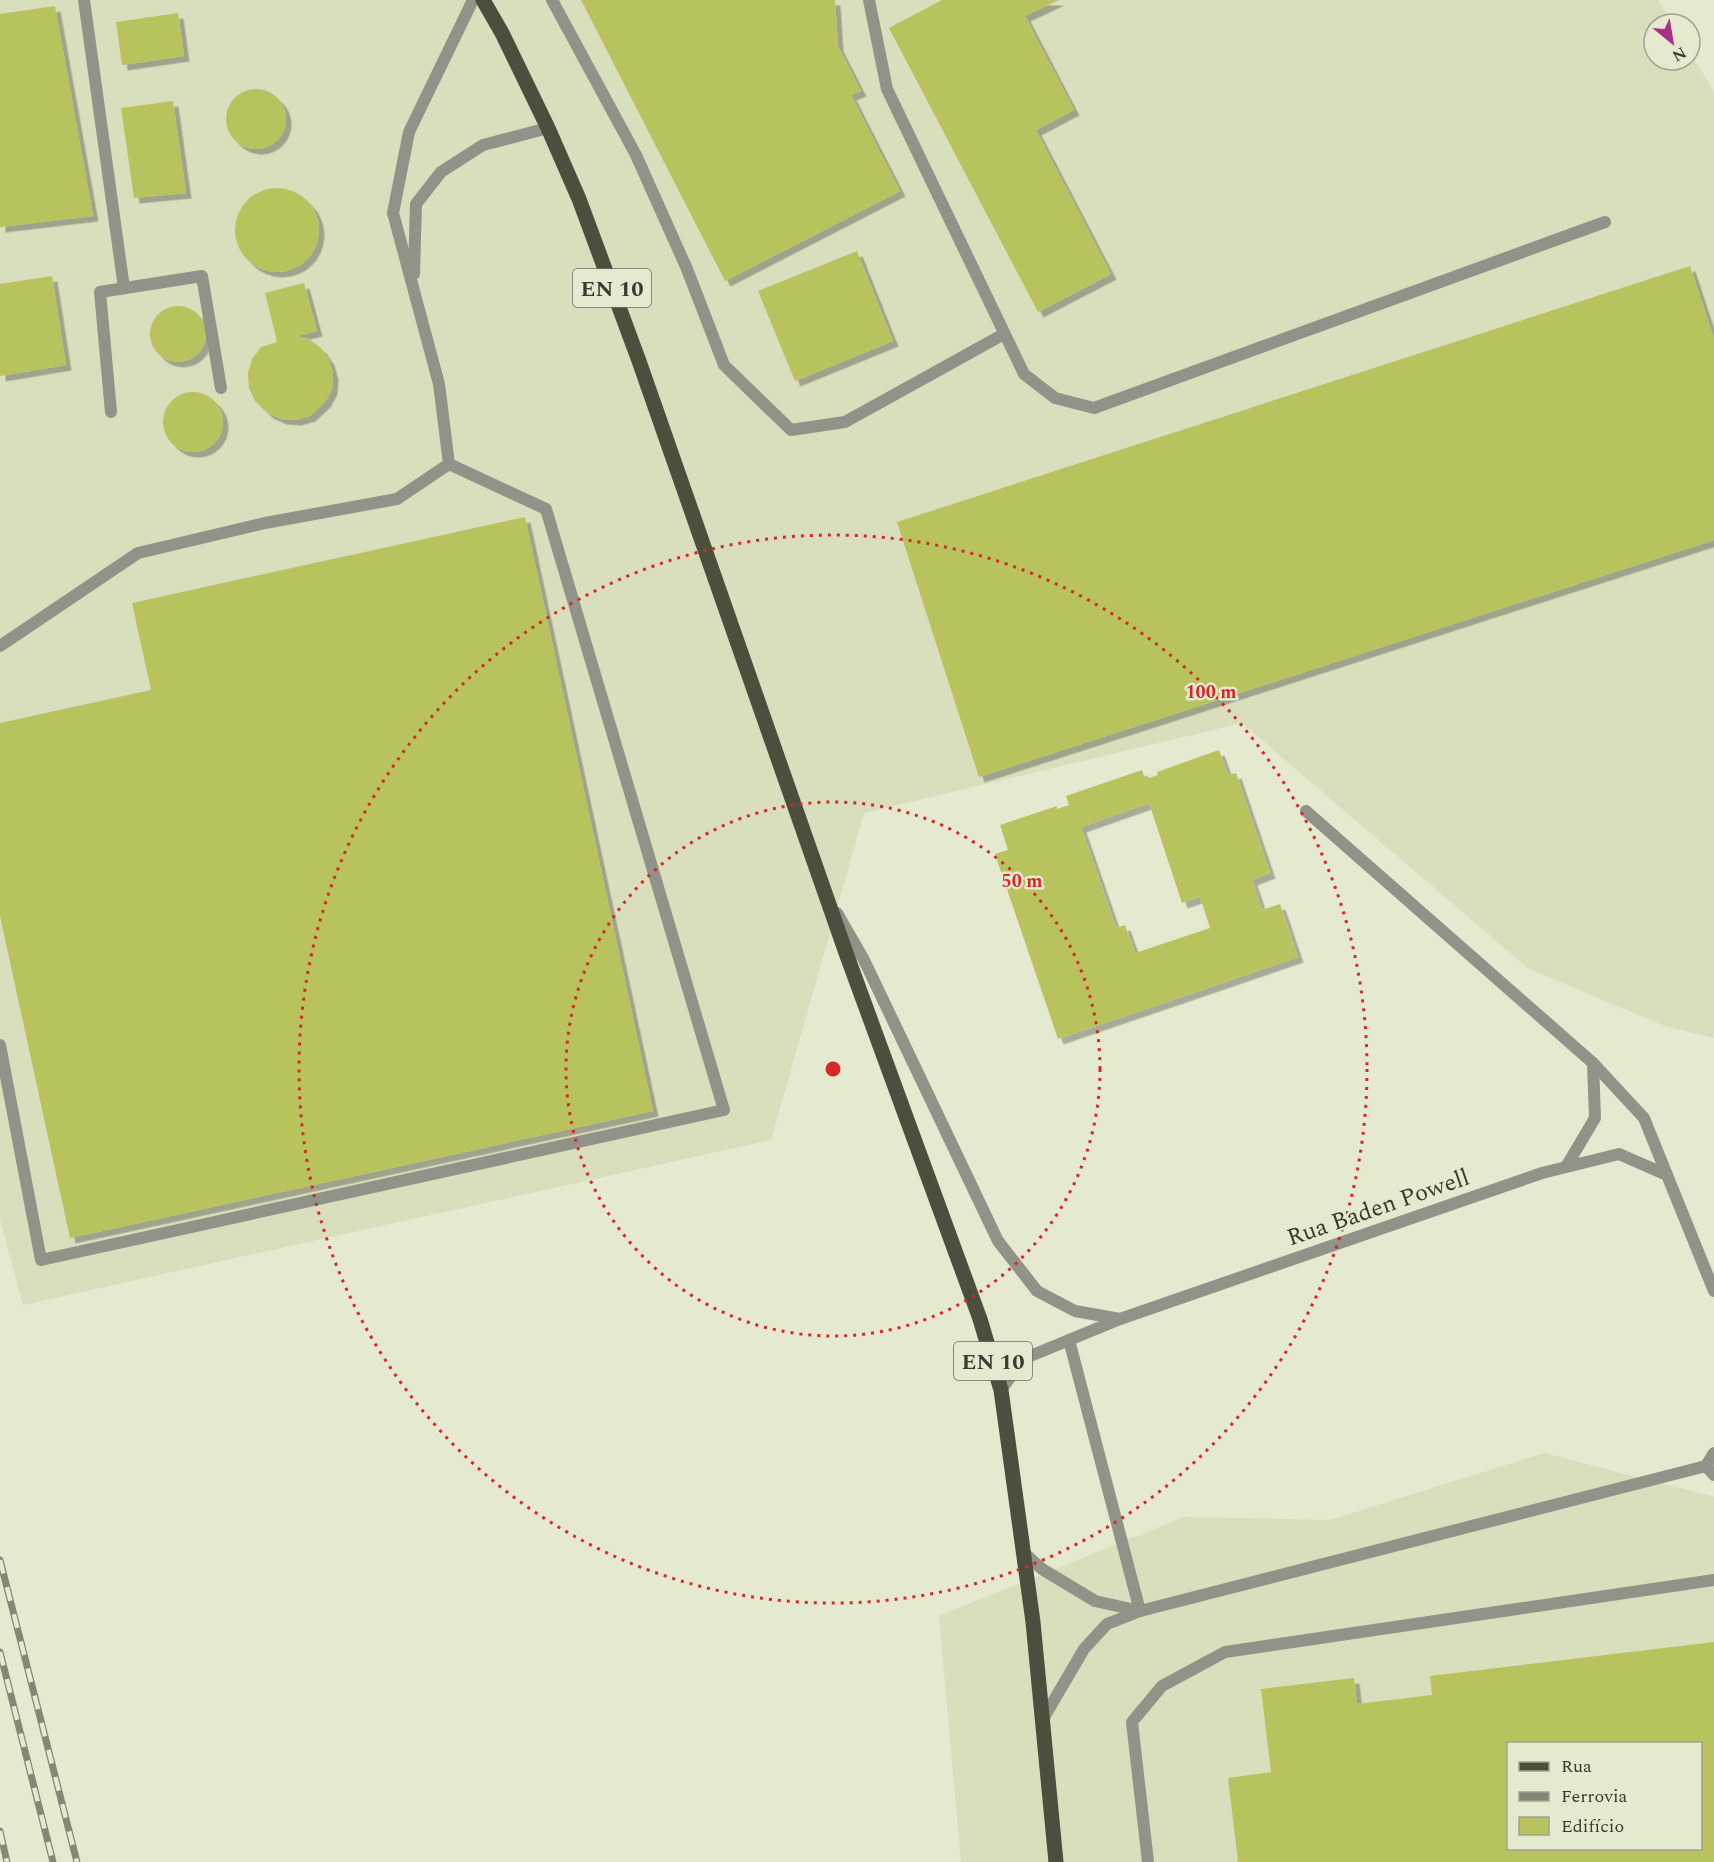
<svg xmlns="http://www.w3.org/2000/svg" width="1714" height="1862" viewBox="0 0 1714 1862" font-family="Spectral,serif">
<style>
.built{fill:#d9debd;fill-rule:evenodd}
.building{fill:#b8c35d;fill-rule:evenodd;filter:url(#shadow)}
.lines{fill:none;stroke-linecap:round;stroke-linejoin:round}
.lane{stroke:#919288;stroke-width:12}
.street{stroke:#919288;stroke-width:12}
.primary{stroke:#4c4f3d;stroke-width:15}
.rail-casing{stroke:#858776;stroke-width:7}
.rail{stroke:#e4e9cf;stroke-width:4.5;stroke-dasharray:14;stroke-linecap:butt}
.ring{fill:none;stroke:#d62828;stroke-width:3;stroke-dasharray:3 6}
.labels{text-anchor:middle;stroke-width:5;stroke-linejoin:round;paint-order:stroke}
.shield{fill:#e4e9cf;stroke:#6c6e60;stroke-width:1.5}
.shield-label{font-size:22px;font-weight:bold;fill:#393a30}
.street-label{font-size:24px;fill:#393a30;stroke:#e4e9cf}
.centre{fill:#d62828;stroke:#e4e9cf;stroke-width:3}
.ring-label{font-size:18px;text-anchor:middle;font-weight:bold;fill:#d62828;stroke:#e4e9cf;stroke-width:5;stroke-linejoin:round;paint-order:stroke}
</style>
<defs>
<filter id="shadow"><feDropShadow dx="5.5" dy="5.5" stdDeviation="0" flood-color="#0004"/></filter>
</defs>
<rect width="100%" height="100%" fill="#e4e9cf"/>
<!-- built -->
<g class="built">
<polygon points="0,0 1658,0 1673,24 1654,24 1654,60 1690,60 1690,52 1714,91 1714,1038 1665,1026 1529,969 1242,723 864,813 771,1140 23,1305 0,1219"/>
<path d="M1544 1453 1714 1497V1862H961L939 1616 1184 1517 1330 1520ZM1508 1744H1700V1848H1508Z"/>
</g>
<!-- building -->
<g class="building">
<polygon points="581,0 835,0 838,46 861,91 851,95 900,191 725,281"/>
<polygon points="942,0 1059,0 1025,16 1074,110 1036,130 1111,274 1038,312 889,28"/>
<polygon points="55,6 93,216 0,227 0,14"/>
<polygon points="178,13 184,56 122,65 116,22"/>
<circle cx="256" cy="119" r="30"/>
<polygon points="173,101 186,193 134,198 121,108"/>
<circle cx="277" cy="230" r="42"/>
<polygon points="857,251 893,341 795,381 758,291"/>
<polygon points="1690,266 1714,339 1714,540 979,777 897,522"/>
<polygon points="52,276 66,365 0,376 0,284"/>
<polygon points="304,283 317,331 297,336 309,339 321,348 329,360 333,374 332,389 325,402 310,416 296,420 281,419 268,413 255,401 249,388 248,373 252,359 261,347 277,342 265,293"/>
<circle cx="178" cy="334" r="28"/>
<circle cx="193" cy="422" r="30"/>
<polygon points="525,517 653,1111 70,1238 0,916 0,723 151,690 132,603"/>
<path d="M1219 750 1228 775 1236 773 1270 873 1252 880 1262 910 1280 904 1298 957 1058 1039 995 854 1008 850 1000 825 1057 806V809L1069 805 1066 796 1142 770 1145 779 1158 775 1157 772ZM1149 803 1182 903 1200 897 1210 928 1135 953 1125 925 1116 928 1081 827Z"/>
<path d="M1714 1642V1862H1238L1228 1778 1271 1772 1261 1689 1354 1678 1357 1704 1432 1695 1430 1676ZM1508 1744H1700V1848H1508Z"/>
</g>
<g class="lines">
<!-- lane -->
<g class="lane">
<polyline points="84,0 124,288"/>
<polyline points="552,0 636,155 687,269 724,365 791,430 845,422 1004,334"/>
<polyline points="869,0 887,89 1024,374 1055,398 1094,408 1605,222"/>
<polyline points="1306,811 1593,1063 1595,1118 1566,1167"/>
<polyline points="837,913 864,960 998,1241 1037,1291 1075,1311 1120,1319"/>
<polyline points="1593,1063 1644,1118 1667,1175"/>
<polyline points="1069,1340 1140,1611"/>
<polyline points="1706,1466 1714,1475"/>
<polyline points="1148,1862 1132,1722 1162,1686 1225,1652 1714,1580"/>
</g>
<!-- street -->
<g class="street">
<polyline points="414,274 416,204 441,172 483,145 548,128"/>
<polyline points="111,412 100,292 202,276 221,388"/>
<polyline points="449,464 439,384 393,213 409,132 473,0"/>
<polyline points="0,646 138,553 265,523 397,499 449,464"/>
<polyline points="0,1045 41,1260 724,1110 546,509 449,464"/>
<polyline points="1001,1390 1023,1359 1120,1319 1542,1173 1619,1154 1667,1175 1714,1291"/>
<polyline points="1023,1552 1042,1569 1095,1601 1140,1611"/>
<polyline points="1043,1719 1084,1649 1107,1624 1140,1611 1706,1466 1714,1453"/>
</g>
<!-- primary -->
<polyline class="primary" points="483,0 502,33 548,128 579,199 639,361 846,953 980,1319 1001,1390 1033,1622 1056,1862"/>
<defs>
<g id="rail">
<polyline points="0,1560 77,1862"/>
<polyline points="0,1652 53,1862"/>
<polyline points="0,1831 7,1862"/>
</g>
</defs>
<!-- rail casing -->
<use href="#rail" class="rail-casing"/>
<!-- rail -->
<use href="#rail" class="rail"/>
</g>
<!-- distance rings -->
<g class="ring">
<circle cx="833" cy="1069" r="267"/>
<circle cx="833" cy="1069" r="534"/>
</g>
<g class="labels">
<!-- shield labels -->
<g class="shield">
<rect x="573" y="269" width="78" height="38" rx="4.5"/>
<rect x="954" y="1342" width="78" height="38" rx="4.5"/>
</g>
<g class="shield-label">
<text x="612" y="296">EN 10</text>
<text x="993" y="1369">EN 10</text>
</g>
<!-- street labels -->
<g class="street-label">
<text transform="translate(1378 1207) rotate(-19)" y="8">Rua Baden Powell</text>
</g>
</g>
<circle cx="833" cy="1069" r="9" class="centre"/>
<g class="ring-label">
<text x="1211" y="698">100 m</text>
<text x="1022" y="887">50 m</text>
</g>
<!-- legend -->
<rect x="1507" y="1742" width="195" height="108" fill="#e4e9cf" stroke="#a0a38f" stroke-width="1.5"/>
<rect x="1519" y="1762" width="30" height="9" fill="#4c4f3d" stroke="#a0a38f" stroke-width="1.5"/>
<text x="1561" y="1772" font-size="18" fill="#393a30">Rua</text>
<rect x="1519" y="1792" width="30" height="9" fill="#858776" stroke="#a0a38f" stroke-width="1.5"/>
<text x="1561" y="1802" font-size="18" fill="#393a30">Ferrovia</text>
<rect x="1519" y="1817" width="30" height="18" fill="#b8c35d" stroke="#a0a38f" stroke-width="1.5"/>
<text x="1561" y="1832" font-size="18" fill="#393a30">Edifício</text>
<!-- north arrow -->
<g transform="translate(1672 42) rotate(150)"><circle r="28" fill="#e4e9cf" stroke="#a0a38f" stroke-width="1.5"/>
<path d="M0-4.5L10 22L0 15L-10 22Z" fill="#a83187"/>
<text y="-9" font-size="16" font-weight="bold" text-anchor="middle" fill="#393a30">N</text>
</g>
</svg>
